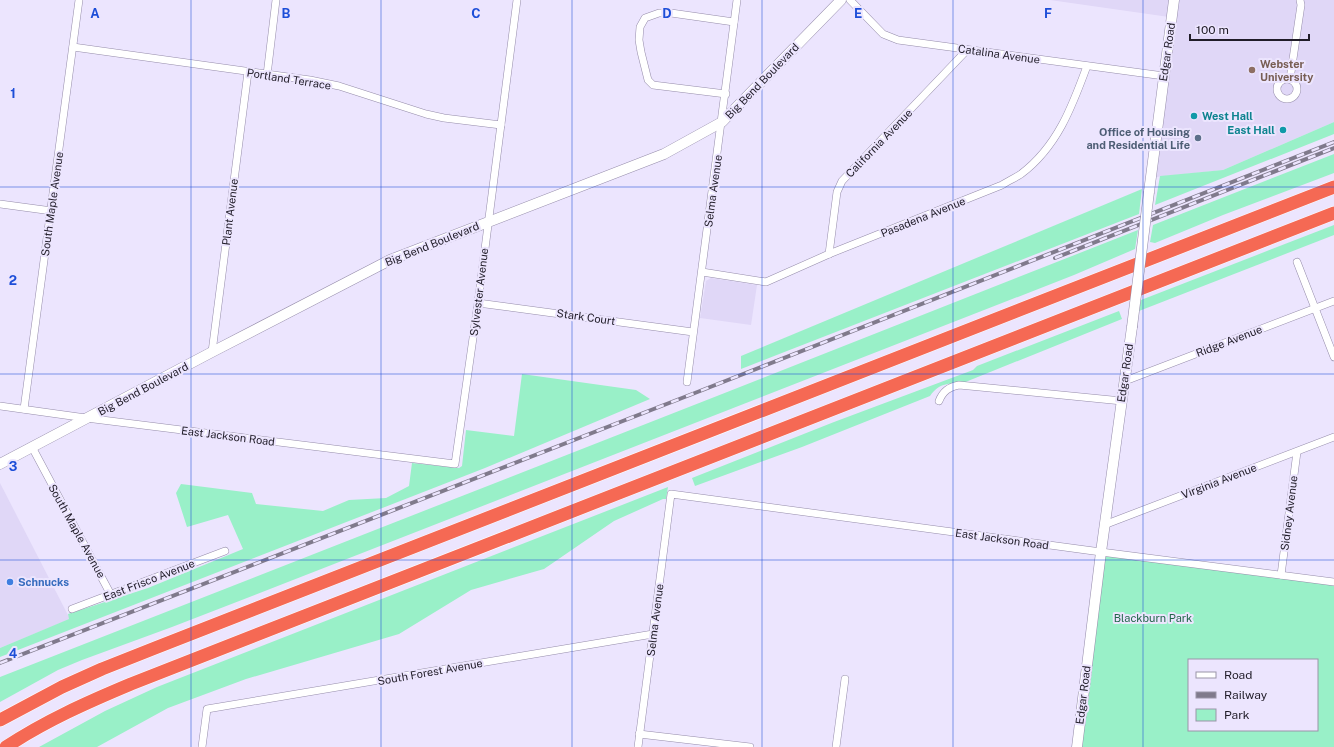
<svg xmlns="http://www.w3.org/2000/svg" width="1334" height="747" viewBox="0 0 1334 747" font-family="'Public Sans',sans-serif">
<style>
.built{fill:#e0d7f7}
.green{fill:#99f0c8;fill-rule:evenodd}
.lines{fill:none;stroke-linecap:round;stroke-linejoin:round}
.street-casing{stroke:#958caa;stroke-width:8}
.secondary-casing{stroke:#958caa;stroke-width:11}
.highway-casing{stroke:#fff;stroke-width:14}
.street{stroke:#fff;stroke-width:7}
.secondary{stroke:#fff;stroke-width:10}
.highway{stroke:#f56954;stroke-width:13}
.rail-casing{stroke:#807a8c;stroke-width:4}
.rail{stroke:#ece5fe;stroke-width:2.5;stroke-dasharray:8;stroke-linecap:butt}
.secondary-bridge-casing{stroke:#958caa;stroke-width:11;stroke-linecap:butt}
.secondary-bridge{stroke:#fff;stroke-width:10}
.grid{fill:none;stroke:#1d4ed8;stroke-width:1;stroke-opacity:0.55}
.education-dot{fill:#8d6e63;stroke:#ece5fe;stroke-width:1.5}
.culture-dot{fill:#0f9aa8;stroke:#ece5fe;stroke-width:1.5}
.service-dot{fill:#5c6f8a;stroke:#ece5fe;stroke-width:1.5}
.shop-dot{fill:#3f7fe0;stroke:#ece5fe;stroke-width:1.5}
.labels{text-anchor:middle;stroke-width:4;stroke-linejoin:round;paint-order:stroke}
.street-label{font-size:11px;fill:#201c28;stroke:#ece5fe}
.education-label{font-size:11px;font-weight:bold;fill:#785e54;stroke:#ece5fe;text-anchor:start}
.culture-label{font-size:11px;font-weight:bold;fill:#0d838f;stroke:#ece5fe;text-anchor:start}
.service-label{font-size:11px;font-weight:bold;fill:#4e5e75;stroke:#ece5fe;text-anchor:end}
.shop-label{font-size:11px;font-weight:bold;fill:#366cbe;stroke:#ece5fe;text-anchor:start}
.park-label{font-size:11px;fill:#22654a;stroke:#ece5fe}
.grid-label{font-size:13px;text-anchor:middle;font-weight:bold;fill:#1d4ed8;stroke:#ece5fe;stroke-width:4;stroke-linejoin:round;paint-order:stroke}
</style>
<rect width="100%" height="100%" fill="#ece5fe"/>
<!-- built -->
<g class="built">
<polygon points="1050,0 1334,0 1334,122 1223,170 1156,177 1176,18"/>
<polygon points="711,278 757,285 751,325 700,318 706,281"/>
<polygon points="0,483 70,619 0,648"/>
</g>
<!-- green -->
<g class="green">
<polygon points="1334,122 1334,134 1155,205 1160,176 1223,170"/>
<polygon points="1334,154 1334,173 1223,215 1155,243 1150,242 1153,225"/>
<polygon points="1142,189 1139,214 741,369 741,356"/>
<polygon points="1334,225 1334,235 1139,311 1141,300"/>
<polygon points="1138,230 1135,249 1074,275 270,589 172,627 82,660 58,670 0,702 0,677 717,396"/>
<path d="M1119 311 1122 319 963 383C948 384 940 382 930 396L802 447 695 486 692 478 834 422 973 370 977 366Z"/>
<polygon points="522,374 636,390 650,399 485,468 0,657 0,648 69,619 68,614 148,588 243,549 228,515 187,527 176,493 181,484 252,493 256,504 323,511 349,500 386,498 409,486 412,463 459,468 462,466 466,430 514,436"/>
<polygon points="668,487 666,499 663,499 614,521 544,569 471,590 399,634 246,679 168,708 97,747 39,747 105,711 157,687"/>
<path d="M1103 555 1334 585V747H1080ZM1189 660H1317V730H1189Z"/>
</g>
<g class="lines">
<defs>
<g id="street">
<polyline points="850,0 883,34 898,40 1164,76"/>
<polyline points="73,47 310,80 339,86 426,114 444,118 501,125"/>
<polyline points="267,75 276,0"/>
<circle cx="1287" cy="89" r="10"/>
<polyline points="1290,79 1301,5 1300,0"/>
<polyline points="726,94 653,85 648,80 641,52 639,40 640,27 645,18 659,13 671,13 734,22"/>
<polyline points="0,204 52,211"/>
<polyline points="829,254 837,192 842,181 967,50"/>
<polyline points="1297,262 1334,357"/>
<path d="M702 272 766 282 829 254 1002 185C1008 181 1015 178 1021 174 1057 147 1072 107 1087 66"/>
<polyline points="478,303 693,332"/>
<polyline points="212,352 248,72"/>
<polyline points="1125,381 1334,301"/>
<polyline points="687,382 737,0"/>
<path d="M939 401C943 391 949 387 959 385L1122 401"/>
<polyline points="0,406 86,418 455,464 478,303 517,0"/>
<polyline points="24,409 79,0"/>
<polyline points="32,447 111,595"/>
<polyline points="1104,525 1334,437"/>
<polyline points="1281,575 1297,452"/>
<polyline points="72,609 225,551"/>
<polyline points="639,734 750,747"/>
<polyline points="202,747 207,709 653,634"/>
<polyline points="638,747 671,494 1101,552 1334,582"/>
<polyline points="836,747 845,679"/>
</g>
<g id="secondary">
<polyline points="1149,192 1174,0"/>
<polyline points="0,464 212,352 390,260 664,154 722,122 841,0"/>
<polyline points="1077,747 1101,552 1132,327"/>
</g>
<g id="highway">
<polyline points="0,720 62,687 102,669 155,648 1334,187"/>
<path d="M6 747C45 721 88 702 131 684L1334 213"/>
</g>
</defs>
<!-- street casing -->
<use href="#street" class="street-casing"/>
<!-- secondary casing -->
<use href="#secondary" class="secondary-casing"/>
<!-- highway casing -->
<use href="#highway" class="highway-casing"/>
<!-- street -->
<use href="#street" class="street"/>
<!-- secondary -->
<use href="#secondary" class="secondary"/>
<!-- highway -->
<use href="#highway" class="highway"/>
<defs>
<g id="rail">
<polyline points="1055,258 1334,148"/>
<polyline points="0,663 700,391 1334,142"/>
</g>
</defs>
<!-- rail casing -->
<use href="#rail" class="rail-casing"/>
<!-- rail -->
<use href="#rail" class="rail"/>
<defs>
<polyline id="secondary-bridge" points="1132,327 1149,192"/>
</defs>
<!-- secondary-bridge casing -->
<use href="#secondary-bridge" class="secondary-bridge-casing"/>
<!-- secondary-bridge -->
<use href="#secondary-bridge" class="secondary-bridge"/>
</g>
<!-- grid -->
<path class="grid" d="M191 0V747M381 0V747M572 0V747M762 0V747M953 0V747M1143 0V747M0 187H1334M0 374H1334M0 560H1334"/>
<!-- markers -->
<circle class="education-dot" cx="1252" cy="70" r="4"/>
<g class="culture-dot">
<circle cx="1194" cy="116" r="4"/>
<circle cx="1283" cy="130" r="4"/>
</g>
<circle class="service-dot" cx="1198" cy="138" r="4"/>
<circle class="shop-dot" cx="10" cy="582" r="4"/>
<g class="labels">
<!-- street labels -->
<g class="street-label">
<text transform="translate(1167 52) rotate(-82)" y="4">Edgar Road</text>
<text transform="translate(999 54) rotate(8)" y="4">Catalina Avenue</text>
<text transform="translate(289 79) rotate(9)" y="4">Portland Terrace</text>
<text transform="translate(762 81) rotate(-46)" y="4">Big Bend Boulevard</text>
<text transform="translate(879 143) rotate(-46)" y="4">California Avenue</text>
<text transform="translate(713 191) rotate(-82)" y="4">Selma Avenue</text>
<text transform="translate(52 204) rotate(-82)" y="4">South Maple Avenue</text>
<text transform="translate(230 212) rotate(-83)" y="4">Plant Avenue</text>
<text transform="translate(923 217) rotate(-22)" y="4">Pasadena Avenue</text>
<text transform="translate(432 244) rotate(-22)" y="4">Big Bend Boulevard</text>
<text transform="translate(479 292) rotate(-83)" y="4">Sylvester Avenue</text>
<text transform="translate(586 317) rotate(8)" y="4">Stark Court</text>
<text transform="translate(1229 341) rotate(-21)" y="4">Ridge Avenue</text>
<text transform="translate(1125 373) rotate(-82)" y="4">Edgar Road</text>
<text transform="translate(143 389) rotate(-28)" y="4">Big Bend Boulevard</text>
<text transform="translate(228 436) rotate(7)" y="4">East Jackson Road</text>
<text transform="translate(1219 481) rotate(-21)" y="4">Virginia Avenue</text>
<text transform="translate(1289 513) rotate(-83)" y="4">Sidney Avenue</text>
<text transform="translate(77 531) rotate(61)" y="4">South Maple Avenue</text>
<text transform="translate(1002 539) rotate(8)" y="4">East Jackson Road</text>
<text transform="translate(149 580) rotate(-21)" y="4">East Frisco Avenue</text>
<text transform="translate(655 620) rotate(-83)" y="4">Selma Avenue</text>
<text transform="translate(430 672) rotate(-10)" y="4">South Forest Avenue</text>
<text transform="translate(1083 695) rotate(-83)" y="4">Edgar Road</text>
</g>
<!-- education labels -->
<g class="education-label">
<text x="1260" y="68">Webster<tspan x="1260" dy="13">University</tspan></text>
</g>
<!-- culture labels -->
<g class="culture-label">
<text x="1202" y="120">West Hall</text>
<text x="1275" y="134" text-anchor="end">East Hall</text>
</g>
<!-- service labels -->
<g class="service-label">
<text x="1190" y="136">Office of Housing<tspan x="1190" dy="13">and Residential Life</tspan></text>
</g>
<!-- shop labels -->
<g class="shop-label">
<text x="18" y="586">Schnucks</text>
</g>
<!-- park labels -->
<g class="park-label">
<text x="1153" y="622">Blackburn Park</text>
</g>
</g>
<g class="grid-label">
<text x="95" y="18">A</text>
<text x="286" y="18">B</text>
<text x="476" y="18">C</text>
<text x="667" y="18">D</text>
<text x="858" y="18">E</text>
<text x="1048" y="18">F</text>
<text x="13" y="98">1</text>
<text x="13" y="285">2</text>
<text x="13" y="471">3</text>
<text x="13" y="658">4</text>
</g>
<!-- legend -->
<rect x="1188" y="659" width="130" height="72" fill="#ece5fe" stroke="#9a95a8"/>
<rect x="1196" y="672" width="20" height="6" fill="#ffffff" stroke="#9a95a8"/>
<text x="1224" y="679" font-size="12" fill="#201c28">Road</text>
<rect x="1196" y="692" width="20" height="6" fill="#807a8c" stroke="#9a95a8"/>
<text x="1224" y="699" font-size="12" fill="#201c28">Railway</text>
<rect x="1196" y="709" width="20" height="12" fill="#99f0c8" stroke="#9a95a8"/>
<text x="1224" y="719" font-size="12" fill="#201c28">Park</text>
<!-- scale -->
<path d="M1190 34v6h119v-6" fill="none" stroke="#201c28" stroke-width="2"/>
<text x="1196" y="34" font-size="12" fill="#201c28" stroke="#ece5fe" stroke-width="3" paint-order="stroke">100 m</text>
</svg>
